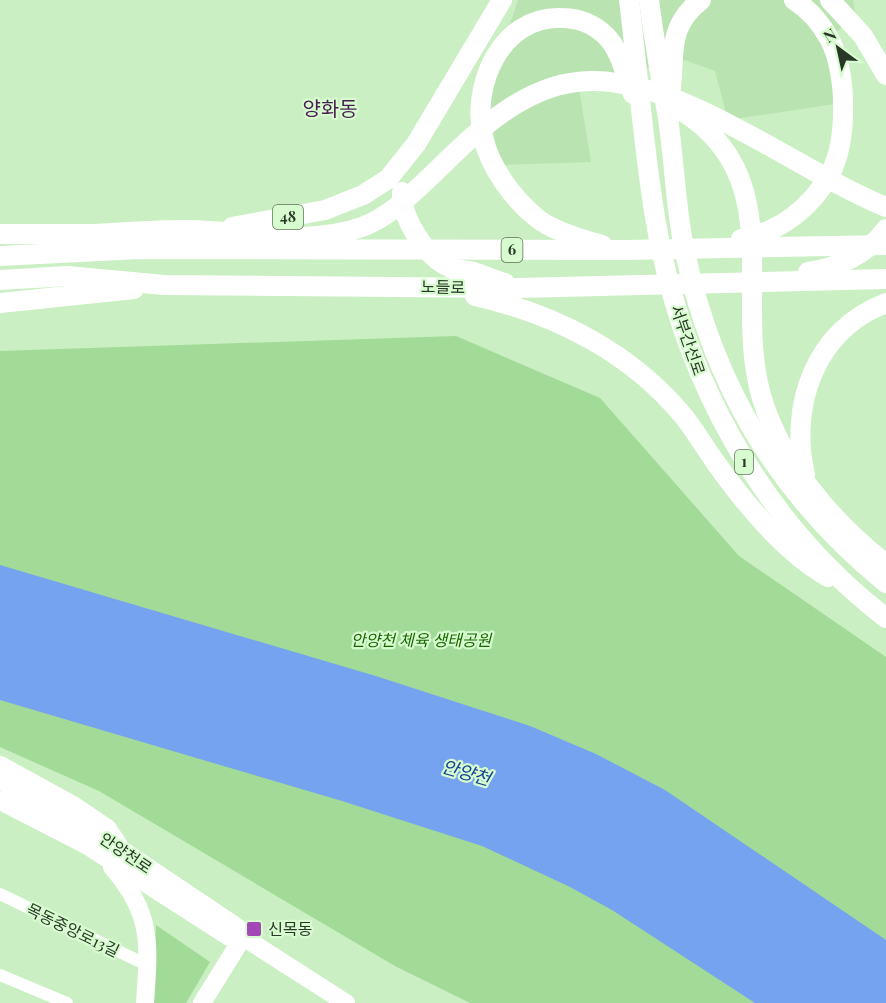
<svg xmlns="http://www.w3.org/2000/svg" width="886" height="1003" viewBox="0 0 886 1003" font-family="'Playfair Display','Noto Sans KR',serif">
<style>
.built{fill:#b9e4b1}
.green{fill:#a2da97}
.water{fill:#76a3ef}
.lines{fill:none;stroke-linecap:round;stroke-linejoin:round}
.street{stroke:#fff;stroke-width:12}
.secondary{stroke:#fff;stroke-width:18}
.primary{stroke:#fff;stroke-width:20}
.poi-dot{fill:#a249b5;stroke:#d7fccf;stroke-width:2}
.labels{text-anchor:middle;stroke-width:4.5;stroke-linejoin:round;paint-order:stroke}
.shield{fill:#d7fccf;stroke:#5d7359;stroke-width:1.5}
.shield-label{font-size:15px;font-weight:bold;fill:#293826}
.street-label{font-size:16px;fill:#293826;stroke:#d7fccf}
.park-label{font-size:16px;font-style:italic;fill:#196702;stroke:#d7fccf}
.poi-label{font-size:16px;fill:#293826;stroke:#d7fccf;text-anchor:start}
.water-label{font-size:18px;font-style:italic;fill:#114395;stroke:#d7fccf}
.quarter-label{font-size:20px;fill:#491e52;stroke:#d7fccf}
</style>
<rect width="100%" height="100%" fill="#caefc2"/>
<!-- built -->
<polygon class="built" points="518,0 853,0 856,17 824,41 835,104 728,120 715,71 685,60 578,82 591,162 499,165 487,94"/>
<!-- green -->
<g class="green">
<polygon points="456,336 600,398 739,556 886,657 886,1003 470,1003 395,966 99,791 0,747 0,351"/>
<polygon points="156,925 210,962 186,1003 152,1003"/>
</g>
<!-- water -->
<polygon class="water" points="0,565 379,677 530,726 596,754 665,790 886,940 886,1003 755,1003 612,910 570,887 482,846 342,801 0,700"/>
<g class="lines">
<!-- street -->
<g class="street">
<polyline points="0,894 147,965"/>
<polyline points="0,975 67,1003"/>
</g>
<!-- secondary -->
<g class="secondary">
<polyline points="0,781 91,829 237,927 243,937 346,1003"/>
<polyline points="0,801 86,845 229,937 243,937"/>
<path d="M112 867C153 914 149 944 145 1003"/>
<polyline points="202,1003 243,937"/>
</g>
<!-- primary -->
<g class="primary">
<path d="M629 0C638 72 643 145 655 217 681 374 759 520 886 618"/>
<path d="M649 0C654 38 660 75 667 112 674 155 675 200 683 243 711 382 776 493 886 583"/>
<polyline points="830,0 863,36 886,75"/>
<path d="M670 96C676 57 665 28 701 0"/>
<path d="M682 111C790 178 733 296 761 395 779 460 833 523 886 564"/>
<path d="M402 192C401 218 426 258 451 268 458 270 466 270 474 272 484 275 494 280 505 283"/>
<polyline points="232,227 325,210 363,195 388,179 416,144 502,0"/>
<path d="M0 234C31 234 61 234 92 234 124 233 157 229 189 230 247 231 305 247 362 227 389 217 411 195 432 175 476 132 528 79 595 81 689 83 798 171 886 207"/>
<path d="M741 239C780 232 811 208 830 174 848 141 847 73 830 40 821 23 810 10 794 0"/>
<path d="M602 245C584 240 552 230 538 219 514 200 490 168 483 137 471 85 501 16 561 18 578 18 594 24 606 36 621 51 625 75 633 94"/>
<polyline points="0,256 139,249 624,250 886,245"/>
<path d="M808 272C837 268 868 254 886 229"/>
<polyline points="0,280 67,276 164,285 518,288 886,279"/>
<path d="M475 296C556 314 632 353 685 418 696 432 705 448 716 463 745 504 783 551 828 577"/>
<polyline points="0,303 134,289"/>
<path d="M805 475C789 405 815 330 886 303"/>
<polyline points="0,766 73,806 107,829 120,849"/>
</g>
</g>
<!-- markers -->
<rect class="poi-dot" x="246" y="921" width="16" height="16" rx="3"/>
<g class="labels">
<!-- shield labels -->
<g class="shield">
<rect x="273" y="205" width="30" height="24" rx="4.5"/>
<rect x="501.5" y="238" width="21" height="24" rx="4.5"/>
<rect x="735" y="450" width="18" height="24" rx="4.5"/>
</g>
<g class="shield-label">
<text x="288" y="222">48</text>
<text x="512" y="255">6</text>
<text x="744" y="467">1</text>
</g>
<!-- street labels -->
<g class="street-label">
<text transform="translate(443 287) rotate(1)" y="6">노들로</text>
<text transform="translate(688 340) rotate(71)" y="6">서부간선로</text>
<text transform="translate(126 853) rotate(34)" y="6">안양천로</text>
<text transform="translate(73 930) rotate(26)" y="6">목동중앙로13길</text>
</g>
<!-- park labels -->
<g class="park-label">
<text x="421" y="646">안양천 체육 생태공원</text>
</g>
<!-- poi labels -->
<g class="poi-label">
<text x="268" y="935">신목동</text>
</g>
<!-- water labels -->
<g class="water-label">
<text transform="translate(466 773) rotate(16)" y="6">안양천</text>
</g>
<!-- quarter labels -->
<g class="quarter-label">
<text x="330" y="116">양화동</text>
</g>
</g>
<!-- north arrow -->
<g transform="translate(838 48) rotate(327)" stroke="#d7fccf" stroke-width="4.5" paint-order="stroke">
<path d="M0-4.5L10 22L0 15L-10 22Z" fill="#293826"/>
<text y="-9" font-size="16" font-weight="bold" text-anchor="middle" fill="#293826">N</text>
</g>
</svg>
